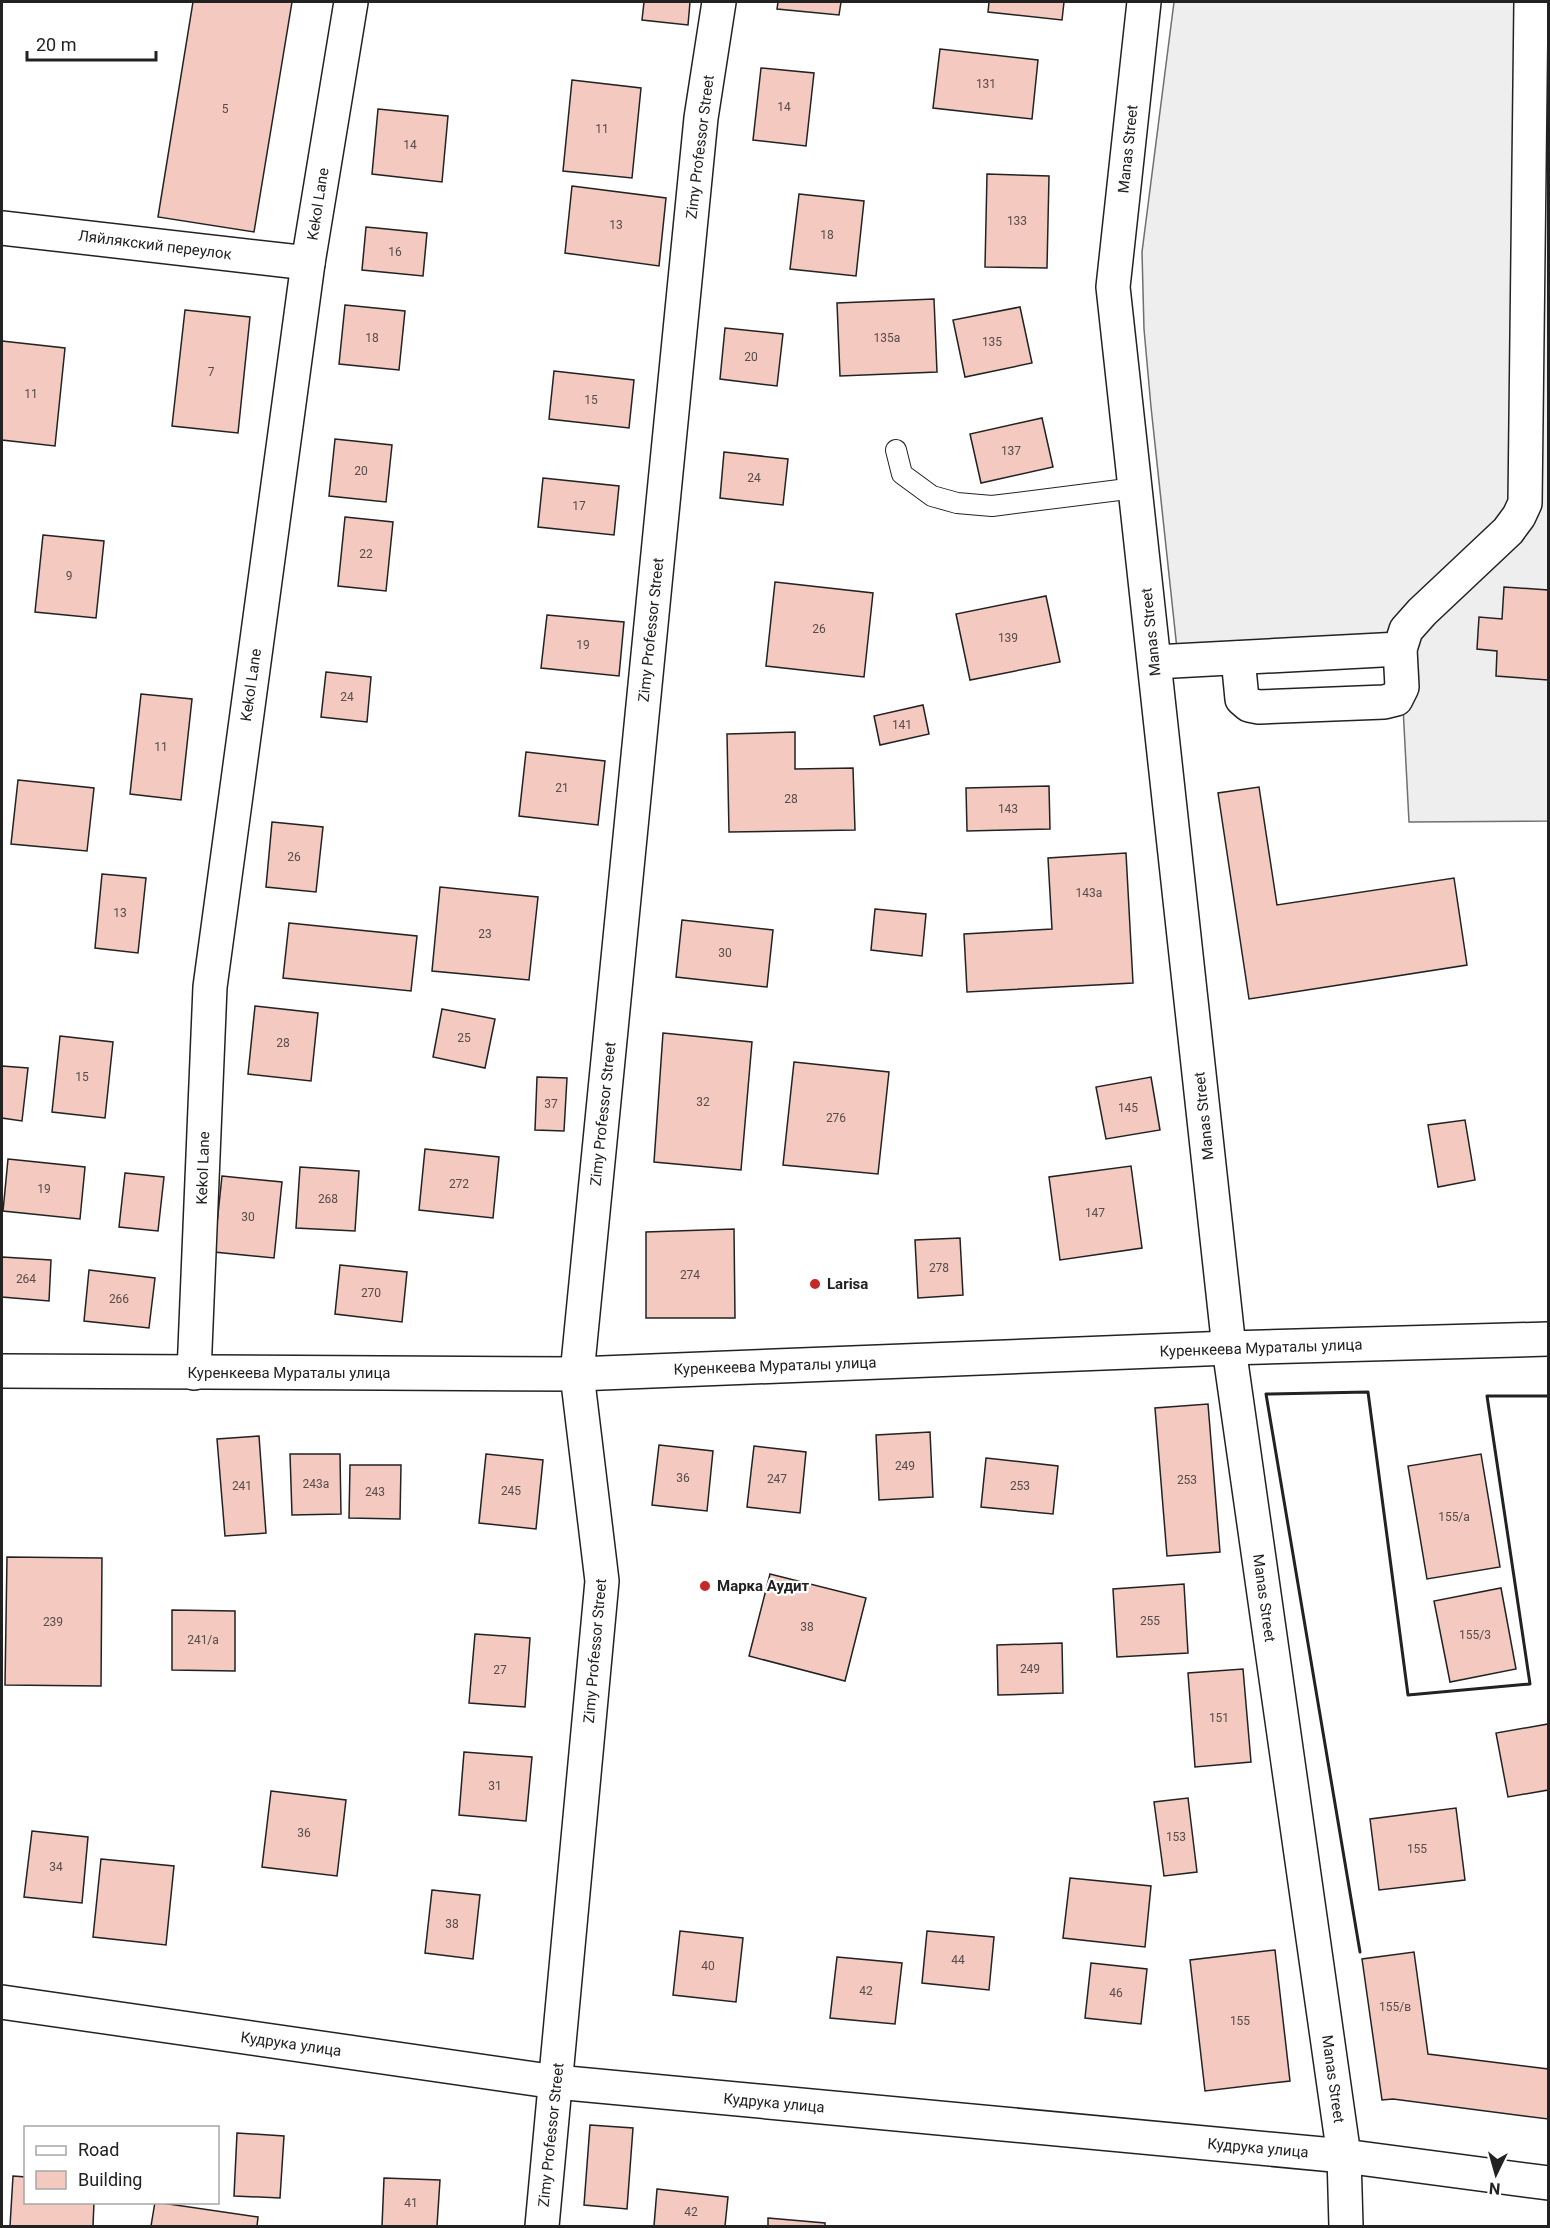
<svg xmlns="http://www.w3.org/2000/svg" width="1550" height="2228" viewBox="0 0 1550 2228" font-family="Roboto,sans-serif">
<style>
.garden{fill:#eee;stroke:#6f6f6f;stroke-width:1.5}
.building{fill:#f3c9c0;stroke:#222;stroke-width:1.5}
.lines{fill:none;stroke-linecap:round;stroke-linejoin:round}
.lane-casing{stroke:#222;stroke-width:22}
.street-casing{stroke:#222;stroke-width:36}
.secondary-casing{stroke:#222;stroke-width:36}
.lane{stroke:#fff;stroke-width:20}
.street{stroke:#fff;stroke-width:33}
.secondary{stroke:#fff;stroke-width:33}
.wall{stroke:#222;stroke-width:3}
.poi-dot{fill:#c62828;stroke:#fff;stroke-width:2}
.labels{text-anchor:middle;stroke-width:4.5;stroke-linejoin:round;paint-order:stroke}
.number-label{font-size:12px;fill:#564c4a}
.street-label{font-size:15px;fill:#222;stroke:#fff}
.poi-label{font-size:15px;font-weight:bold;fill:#222;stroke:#fff;text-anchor:start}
</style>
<rect width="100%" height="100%" fill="#fff"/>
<!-- garden -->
<polygon class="garden" points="1174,2 1548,2 1548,821 1409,822 1400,649 1177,649 1151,407 1144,329 1142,252"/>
<!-- building -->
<g class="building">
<polygon points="193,2 292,2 254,232 158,217"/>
<polygon points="644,2 690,2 688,25 642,20"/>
<polygon points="778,2 841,2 839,15 777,9"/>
<polygon points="989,2 1064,2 1062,20 988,12"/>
<polygon points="940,49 1038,60 1032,119 933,108"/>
<polygon points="761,68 814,73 806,146 753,140"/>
<polygon points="572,80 641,88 632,178 563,171"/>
<polygon points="378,109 448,116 442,182 372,174"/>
<polygon points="987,174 1049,176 1047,268 985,267"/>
<polygon points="572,186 666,198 659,266 565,253"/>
<polygon points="799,194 864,201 856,276 790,269"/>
<polygon points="366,227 427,233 423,276 362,270"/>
<polygon points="934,299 937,372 840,376 837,303"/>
<polygon points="345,305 405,311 399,370 339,364"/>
<polygon points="1020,307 1032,363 965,377 953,320"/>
<polygon points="185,310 250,317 238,433 172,426"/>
<polygon points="725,328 783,334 777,386 720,379"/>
<polygon points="2,341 65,348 55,446 2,440"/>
<polygon points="554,371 634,380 629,428 549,419"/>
<polygon points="1042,418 1053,467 981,483 970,434"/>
<polygon points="335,439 392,445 386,502 329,496"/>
<polygon points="724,452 788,459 783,505 720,498"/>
<polygon points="543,478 619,486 614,535 538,527"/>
<polygon points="345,517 393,522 386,591 338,586"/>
<polygon points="43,535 104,541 96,618 35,612"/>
<polygon points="775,582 873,593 864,677 766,666"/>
<polygon points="1504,587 1548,590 1548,680 1496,676 1497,651 1477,649 1479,617 1502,619"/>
<polygon points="1046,596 1060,662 970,680 956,614"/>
<polygon points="547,615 624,622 619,676 541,668"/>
<polygon points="326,672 371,677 367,722 321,717"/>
<polygon points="141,694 192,699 181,800 130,794"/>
<polygon points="923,705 929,734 880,745 874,716"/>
<polygon points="795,732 795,769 853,768 855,830 729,832 727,734"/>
<polygon points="526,752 605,761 598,825 519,816"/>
<polygon points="18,780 94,788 87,851 11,844"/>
<polygon points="1049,786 1050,829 967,831 966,788"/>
<polygon points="1259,787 1277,905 1454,878 1467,965 1249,999 1218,793"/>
<polygon points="272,822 323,827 316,892 266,887"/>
<polygon points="1126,853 1133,983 967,992 964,934 1052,929 1048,858"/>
<polygon points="102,874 146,878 138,953 95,948"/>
<polygon points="440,887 538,897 529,980 432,971"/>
<polygon points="875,909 926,914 922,956 871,950"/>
<polygon points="682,920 773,930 767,987 676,977"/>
<polygon points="289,923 417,936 411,991 283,978"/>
<polygon points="255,1006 318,1013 311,1081 248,1074"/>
<polygon points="442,1009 495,1019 485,1068 433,1057"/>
<polygon points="663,1033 752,1042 741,1170 654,1162"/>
<polygon points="60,1036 113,1042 105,1118 52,1112"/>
<polygon points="794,1062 889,1072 878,1174 783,1165"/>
<polygon points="2,1066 28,1068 22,1121 2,1118"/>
<polygon points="537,1077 567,1078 564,1131 535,1130"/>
<polygon points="1151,1077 1160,1130 1106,1139 1096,1087"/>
<polygon points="1465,1120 1475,1180 1438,1187 1428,1125"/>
<polygon points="425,1149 499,1157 493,1218 419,1210"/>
<polygon points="8,1159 85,1167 80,1219 3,1211"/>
<polygon points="1131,1166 1142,1248 1060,1260 1049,1177"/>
<polygon points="300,1167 359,1171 355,1231 296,1228"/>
<polygon points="125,1173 164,1177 158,1231 119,1227"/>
<polygon points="222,1176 282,1182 274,1258 214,1252"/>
<polygon points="734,1229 735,1318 646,1318 646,1232"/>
<polygon points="960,1238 963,1295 918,1298 915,1240"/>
<polygon points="2,1257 51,1260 49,1301 2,1297"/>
<polygon points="340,1265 407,1272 402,1322 335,1314"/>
<polygon points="89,1270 155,1278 149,1328 84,1321"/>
<polygon points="1208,1404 1220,1552 1167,1556 1155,1408"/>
<polygon points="930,1432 933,1497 879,1500 876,1435"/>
<polygon points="259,1436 266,1533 225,1536 217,1439"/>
<polygon points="659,1445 713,1451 707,1511 652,1505"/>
<polygon points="754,1446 806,1452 800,1513 747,1507"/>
<polygon points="290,1454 340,1454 341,1514 292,1515"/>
<polygon points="486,1454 543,1460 536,1529 479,1523"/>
<polygon points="1481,1454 1500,1567 1427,1579 1408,1466"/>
<polygon points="986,1458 1058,1466 1053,1514 981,1507"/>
<polygon points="350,1465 401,1465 400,1519 349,1518"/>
<polygon points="7,1557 102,1558 101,1686 5,1685"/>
<polygon points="770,1574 866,1598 845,1681 749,1656"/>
<polygon points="1184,1584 1188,1653 1117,1657 1113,1589"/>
<polygon points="1501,1588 1516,1669 1450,1682 1434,1601"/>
<polygon points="172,1610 235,1611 235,1671 172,1670"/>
<polygon points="475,1634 530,1638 525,1707 469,1703"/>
<polygon points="1062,1643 1063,1693 998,1695 997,1645"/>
<polygon points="1243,1669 1251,1762 1195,1767 1188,1673"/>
<polygon points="1548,1724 1548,1790 1508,1797 1496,1733"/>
<polygon points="464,1752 532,1757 526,1821 459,1815"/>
<polygon points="271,1791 346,1800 337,1876 262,1867"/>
<polygon points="1188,1798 1197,1872 1164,1876 1154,1802"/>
<polygon points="1456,1808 1465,1880 1379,1890 1370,1819"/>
<polygon points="32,1831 88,1837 82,1903 24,1897"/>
<polygon points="101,1859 174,1866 166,1945 93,1937"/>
<polygon points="1070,1878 1151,1886 1145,1947 1063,1938"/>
<polygon points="432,1890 480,1895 473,1959 425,1953"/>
<polygon points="680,1931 743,1938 736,2002 673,1995"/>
<polygon points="927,1931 994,1937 989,1990 922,1983"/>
<polygon points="1275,1950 1290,2081 1205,2091 1190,1960"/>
<polygon points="1414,1952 1428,2054 1548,2069 1548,2119 1393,2099 1382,2100 1362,1959"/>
<polygon points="837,1957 902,1963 895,2024 830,2018"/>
<polygon points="1091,1963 1147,1969 1141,2024 1085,2018"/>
<polygon points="590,2125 633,2128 627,2209 584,2205"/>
<polygon points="237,2133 284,2136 280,2198 234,2196"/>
<polygon points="13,2176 26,2177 26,2202 94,2202 93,2226 10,2226"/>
<polygon points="384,2178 440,2180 437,2226 382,2226"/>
<polygon points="657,2189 728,2197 725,2226 654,2226"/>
<polygon points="155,2202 258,2217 257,2226 151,2226"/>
<polygon points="768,2218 825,2223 825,2226 768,2226"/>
</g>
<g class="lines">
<defs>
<polyline id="lane" points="896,450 902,474 932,496 957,503 992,506 1135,488"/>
<g id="street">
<polyline points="2,228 308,263"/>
<polyline points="1238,658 1242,699 1249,705 1259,707 1384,702 1396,699 1402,687 1400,649 1406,630 1422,612 1508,531 1519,516 1525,503 1531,2"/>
<polyline points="1155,662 1400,649"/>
<polyline points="2,1371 577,1374 1229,1348 1548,1339"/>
<polyline points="194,1373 210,987 308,263 351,2"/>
<polyline points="2,2002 556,2082 1344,2156 1548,2183"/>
<polyline points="542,2226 602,1581 577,1374 701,118 719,2"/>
</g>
<polyline id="secondary" points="1144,2 1113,287 1229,1348 1344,2156 1346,2226"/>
</defs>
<!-- lane casing -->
<use href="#lane" class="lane-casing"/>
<!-- street casing -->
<use href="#street" class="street-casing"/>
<!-- secondary casing -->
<use href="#secondary" class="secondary-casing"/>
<!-- lane -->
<use href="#lane" class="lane"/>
<!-- street -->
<use href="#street" class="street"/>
<!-- secondary -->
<use href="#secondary" class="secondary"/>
<!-- wall -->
<polyline class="wall" points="1360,1952 1266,1394 1368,1392 1408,1695 1530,1684 1487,1396 1548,1396"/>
</g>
<!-- markers -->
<g class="poi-dot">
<circle cx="815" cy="1284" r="6"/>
<circle cx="705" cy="1586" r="6"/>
</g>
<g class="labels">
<!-- number labels -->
<g class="number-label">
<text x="986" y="88">131</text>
<text x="784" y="111">14</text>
<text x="225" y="113">5</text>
<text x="602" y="133">11</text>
<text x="410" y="149">14</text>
<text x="1017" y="225">133</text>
<text x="616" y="229">13</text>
<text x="827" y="239">18</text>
<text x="395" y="256">16</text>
<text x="372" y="342">18</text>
<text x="887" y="342">135а</text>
<text x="992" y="346">135</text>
<text x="751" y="361">20</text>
<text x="211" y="376">7</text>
<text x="31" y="398">11</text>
<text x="591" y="404">15</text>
<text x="1011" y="455">137</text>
<text x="361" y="475">20</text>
<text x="754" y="482">24</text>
<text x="579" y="510">17</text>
<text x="366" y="558">22</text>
<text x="69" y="580">9</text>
<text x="819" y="633">26</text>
<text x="1008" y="642">139</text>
<text x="583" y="649">19</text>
<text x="347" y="701">24</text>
<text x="902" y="729">141</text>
<text x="161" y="751">11</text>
<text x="562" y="792">21</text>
<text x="791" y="803">28</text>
<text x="1008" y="813">143</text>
<text x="294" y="861">26</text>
<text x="1089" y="897">143а</text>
<text x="120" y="917">13</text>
<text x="485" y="938">23</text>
<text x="725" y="957">30</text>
<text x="464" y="1042">25</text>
<text x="283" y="1047">28</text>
<text x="82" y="1081">15</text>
<text x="703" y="1106">32</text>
<text x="551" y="1108">37</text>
<text x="1128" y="1112">145</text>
<text x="836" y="1122">276</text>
<text x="459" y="1188">272</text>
<text x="44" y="1193">19</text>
<text x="328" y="1203">268</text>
<text x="1095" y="1217">147</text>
<text x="248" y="1221">30</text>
<text x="939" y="1272">278</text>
<text x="690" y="1279">274</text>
<text x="26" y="1283">264</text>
<text x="371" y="1297">270</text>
<text x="119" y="1303">266</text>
<text x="905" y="1470">249</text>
<text x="683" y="1482">36</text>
<text x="777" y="1483">247</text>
<text x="1187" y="1484">253</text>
<text x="316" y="1488">243а</text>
<text x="242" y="1490">241</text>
<text x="1020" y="1490">253</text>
<text x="511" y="1495">245</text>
<text x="375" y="1496">243</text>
<text x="1454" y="1521">155/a</text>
<text x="1150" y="1625">255</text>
<text x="53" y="1626">239</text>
<text x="807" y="1631">38</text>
<text x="1475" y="1639">155/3</text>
<text x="203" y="1644">241/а</text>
<text x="1030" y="1673">249</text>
<text x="500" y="1674">27</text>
<text x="1219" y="1722">151</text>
<text x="495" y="1790">31</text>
<text x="304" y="1837">36</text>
<text x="1176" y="1841">153</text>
<text x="1417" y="1853">155</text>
<text x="56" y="1871">34</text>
<text x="452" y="1928">38</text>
<text x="958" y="1964">44</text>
<text x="708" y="1970">40</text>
<text x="866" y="1995">42</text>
<text x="1116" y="1997">46</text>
<text x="1395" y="2011">155/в</text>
<text x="1240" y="2025">155</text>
<text x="411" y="2207">41</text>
<text x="691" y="2216">42</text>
</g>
<!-- street labels -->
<g class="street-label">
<text transform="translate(700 147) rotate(-83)" y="5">Zimy Professor Street</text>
<text transform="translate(1128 149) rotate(-84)" y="5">Manas Street</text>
<text transform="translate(318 204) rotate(-81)" y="5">Kekol Lane</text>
<text transform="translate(155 245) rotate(7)" y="5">Ляйлякский переулок</text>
<text transform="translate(651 630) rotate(-84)" y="5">Zimy Professor Street</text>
<text transform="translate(1151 632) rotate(-96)" y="5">Manas Street</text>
<text transform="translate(251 685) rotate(-82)" y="5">Kekol Lane</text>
<text transform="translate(603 1114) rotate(-84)" y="5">Zimy Professor Street</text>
<text transform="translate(1204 1116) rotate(-96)" y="5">Manas Street</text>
<text transform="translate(203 1168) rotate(-88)" y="5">Kekol Lane</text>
<text transform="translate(1261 1348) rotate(-2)" y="5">Куренкеева Мураталы улица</text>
<text transform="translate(775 1366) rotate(-2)" y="5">Куренкеева Мураталы улица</text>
<text x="289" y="1378">Куренкеева Мураталы улица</text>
<text transform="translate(1264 1598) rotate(82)" y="5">Manas Street</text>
<text transform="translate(595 1651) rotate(-85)" y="5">Zimy Professor Street</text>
<text transform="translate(291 2044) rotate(8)" y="5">Кудрука улица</text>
<text transform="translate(1333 2079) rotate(82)" y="5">Manas Street</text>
<text transform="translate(774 2103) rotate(5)" y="5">Кудрука улица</text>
<text transform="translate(551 2135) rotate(-84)" y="5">Zimy Professor Street</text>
<text transform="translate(1258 2148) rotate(5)" y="5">Кудрука улица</text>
</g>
<!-- poi labels -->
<g class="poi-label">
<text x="827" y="1289">Larisa</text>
<text x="717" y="1591">Марка Аудит</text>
</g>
</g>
<!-- border -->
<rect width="1550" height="2228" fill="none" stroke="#222222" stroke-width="6"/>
<!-- legend -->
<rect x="24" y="2126" width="195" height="78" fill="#ffffff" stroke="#a7a7a7" stroke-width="1.5"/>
<rect x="36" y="2146" width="30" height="9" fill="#ffffff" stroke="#a7a7a7" stroke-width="1.5"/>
<text x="78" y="2156" font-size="18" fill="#222222">Road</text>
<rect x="36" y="2171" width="30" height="18" fill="#f3c9c0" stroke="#a7a7a7" stroke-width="1.5"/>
<text x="78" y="2186" font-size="18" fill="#222222">Building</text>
<!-- north arrow -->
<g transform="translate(1496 2174) rotate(185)" stroke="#ffffff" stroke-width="4.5" paint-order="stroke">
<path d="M0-4.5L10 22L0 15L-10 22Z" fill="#222222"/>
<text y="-9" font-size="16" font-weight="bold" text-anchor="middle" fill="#222222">N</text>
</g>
<!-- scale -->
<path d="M27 51v9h129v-9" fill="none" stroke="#222222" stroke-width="3"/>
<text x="36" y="51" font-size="18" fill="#222222" stroke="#ffffff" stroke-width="4.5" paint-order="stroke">20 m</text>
</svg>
